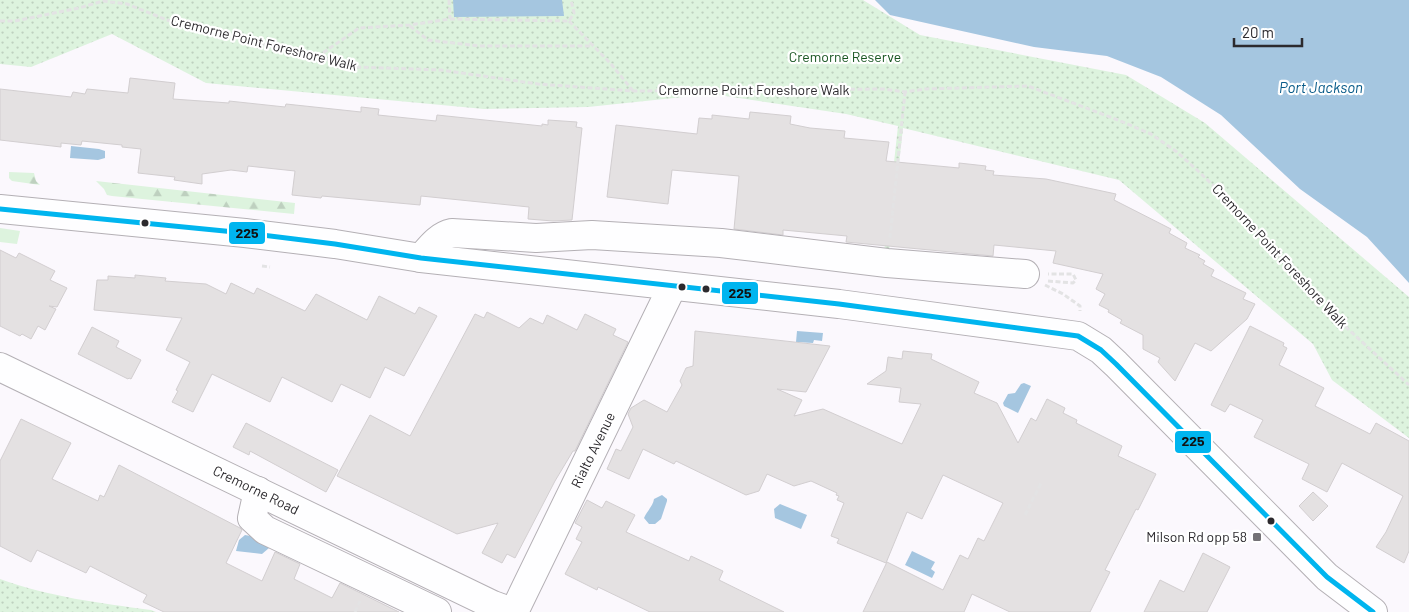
<svg xmlns="http://www.w3.org/2000/svg" width="1409" height="612" viewBox="0 0 1409 612" font-family="Barlow,sans-serif">
<style>
.grass{fill:#ddf3de}
.forest{fill:url(#forest-firs)}
.park{fill:url(#park-dots)}
.water{fill:#a5c6e0}
.building{fill:#e4e1e2;stroke:#d2ced0}
.lines{fill:none;stroke-linecap:round;stroke-linejoin:round}
.minor-casing{stroke:#b4b0b5;stroke-width:30}
.path{stroke:#e3e3e4;stroke-width:3;stroke-dasharray:5 2.5;stroke-linecap:butt}
.minor{stroke:#fefeff;stroke-width:28}
.bus-1-casing{stroke:#fff;stroke-width:9}
.bus-1{stroke:#00b5ef;stroke-width:5}
.bus-dot{fill:#2c2a2e;stroke:#fff;stroke-width:2}
.poi-dot{fill:#747276;stroke:#fff;stroke-width:2}
.labels{text-anchor:middle;stroke-width:4.5;stroke-linejoin:round;paint-order:stroke}
.street-label{font-size:14px;fill:#2c2a2e;stroke:#fff}
.park-label{font-size:14px;fill:#185521;stroke:#fff}
.poi-label{font-size:14px;fill:#2c2a2e;stroke:#fff;text-anchor:end}
.water-label{font-size:15px;font-style:italic;fill:#085b89;stroke:#fff}
.line-badge{stroke:#fff;stroke-width:2}
.pale-badge-label{font-size:14px;text-anchor:middle;font-weight:bold;fill:#111}
</style>
<defs>
<pattern id="forest-firs" width="22" height="20" patternUnits="userSpaceOnUse" patternTransform="scale(1.25)"><rect width="22" height="20" fill="#ddf3de"/><path d="M5 1l3.5 6h-7zM16 11l3.5 6h-7z" fill="#bed0bf"/></pattern>
<pattern id="park-dots" width="8" height="8" patternUnits="userSpaceOnUse" patternTransform="scale(1.25)"><rect width="8" height="8" fill="#ddf3de"/><path d="M2 2h.1M6 6h.1" fill="none" stroke="#bed0bf" stroke-width="1.8" stroke-linecap="round"/></pattern>
</defs>
<rect width="100%" height="100%" fill="#fbf8fd"/>
<!-- grass -->
<polygon class="grass" points="0,228 20,231 17,244 0,242"/>
<!-- forest -->
<g class="forest">
<polygon points="9,172 34,173 36,181 40,185 12,181 9,178"/>
<polygon points="96,181 295,203 294,214 112,196 107,195 104,189"/>
</g>
<!-- park -->
<g class="park">
<polygon points="0,0 863,0 920,35 1126,75 1205,123 1409,297 1409,438 1332,380 1313,344 1119,180 903,128 889,253 884,253 898,126 846,114 712,94 588,107 484,109 206,83 112,34 31,67 0,64"/>
<path d="M0 579C50 597 99 603 151 610L156 612H0Z"/>
</g>
<!-- water -->
<g class="water">
<polygon points="453,0 562,0 564,16 454,17"/>
<polygon points="875,0 1409,0 1409,283 1367,237 1300,189 1221,115 1161,77 1107,56 1034,47 890,15"/>
<polygon points="71,146 99,149 105,151 105,158 98,160 70,158"/>
<polygon points="797,331 823,333 822,341 814,340 813,343 796,342"/>
<polygon points="1024,383 1031,386 1018,413 1004,406 1003,403 1008,394 1015,393 1021,384"/>
<path d="M662 495 667 499V501L661 519 655 524H649L644 518C647 511 653 506 654 499Z"/>
<polygon points="780,504 807,515 801,529 775,518 774,509"/>
<polygon points="245,535 256,537 269,545 269,548 262,554 236,551 239,540"/>
<polygon points="912,551 935,562 931,569 935,572 932,578 905,565"/>
</g>
<!-- building -->
<g class="building">
<polygon points="130,78 175,83 173,99 229,103 229,101 285,107 286,104 361,112 361,107 379,109 378,115 436,121 437,115 542,126 542,124 548,125 548,120 577,122 576,127 582,128 572,220 553,221 528,219 529,207 421,196 420,205 322,196 321,198 292,195 295,171 248,166 247,172 231,170 202,174 202,184 174,180 175,177 138,173 141,149 122,147 122,145 82,141 81,145 61,143 61,147 0,140 0,89 71,97 73,92 85,94 87,89 128,93"/>
<polygon points="750,112 791,116 790,124 810,128 845,131 844,138 889,142 886,161 959,168 959,163 986,166 985,170 994,171 993,175 1046,179 1116,194 1114,200 1171,229 1169,233 1187,243 1185,248 1200,255 1198,257 1205,261 1203,264 1214,270 1211,276 1246,293 1243,299 1255,304 1247,319 1211,351 1195,343 1175,381 1158,362 1160,358 1143,349 1143,335 1120,323 1122,320 1108,312 1109,310 1099,305 1105,294 1096,289 1103,274 1053,263 1056,251 994,245 993,256 846,242 847,236 783,230 783,235 734,229 739,176 672,170 668,204 607,197 616,125 697,134 699,118 712,119 712,115 749,119"/>
<polygon points="0,250 16,258 19,253 55,271 50,280 67,288 57,307 49,306 56,309 45,330 38,326 31,339 22,334 20,336 0,326"/>
<polygon points="135,275 166,278 165,281 206,284 226,294 231,283 254,294 257,288 305,311 316,294 367,320 379,296 415,314 419,307 437,316 404,376 385,367 370,398 341,384 332,402 282,377 270,402 212,374 193,412 172,402 178,391 176,390 190,362 166,350 182,318 94,310 97,280 108,280 108,276 135,278"/>
<polygon points="487,312 519,328 530,318 543,324 547,315 577,330 585,314 616,329 613,335 628,342 575,451 573,451 555,481 515,558 507,554 502,563 482,553 498,523 457,534 337,476 370,415 410,436 475,314 484,318"/>
<polygon points="1250,326 1284,343 1283,346 1287,348 1279,365 1324,388 1315,406 1370,434 1376,423 1409,441 1409,551 1404,563 1376,547 1386,532 1403,496 1342,463 1327,492 1302,479 1309,464 1254,437 1263,420 1230,404 1225,412 1211,405"/>
<polygon points="92,327 119,341 116,347 141,360 131,379 129,378 128,379 78,354"/>
<polygon points="695,331 830,346 806,392 777,389 802,400 794,416 823,409 902,444 921,404 899,402 901,388 867,384 886,371 888,357 902,359 903,351 932,354 931,359 979,382 974,393 997,403 1018,443 1031,418 1036,421 1047,399 1065,408 1063,413 1077,420 1076,423 1122,446 1118,456 1156,474 1138,510 1136,509 1105,570 1110,572 1090,612 1010,612 972,594 964,612 863,612 887,562 943,590 960,555 968,559 978,538 984,541 1003,503 943,475 922,519 907,512 886,563 837,543 839,539 831,536 844,503 837,500 839,496 836,495 837,493 811,481 794,486 767,474 759,491 746,495 676,461 674,464 643,449 629,479 607,469 616,449 621,451 633,427 628,414 631,408 644,400 667,412 682,385 680,381 686,368 693,366"/>
<polygon points="21,419 71,443 52,479 98,501 100,495 104,497 119,465 240,528 242,530 226,563 262,581 275,552 300,564 294,579 332,598 340,583 399,612 164,612 143,602 147,595 90,566 86,573 37,550 31,562 0,546 0,461"/>
<polygon points="246,423 338,470 326,492 250,451 249,455 233,447"/>
<polygon points="1313,492 1328,506 1313,521 1299,506"/>
<polygon points="587,500 602,508 606,501 635,515 626,532 689,561 691,556 723,571 719,580 784,612 650,612 598,587 597,590 565,574 582,542 576,539 582,527 575,523"/>
<polygon points="1203,553 1230,567 1207,612 1144,612 1160,580 1184,592"/>
</g>
<g class="lines">
<defs>
<g id="minor">
<polyline points="0,209 245,233 335,244 421,258 839,304 1078,336 1101,350 1116,364 1327,577 1373,612"/>
<path d="M421 258C430 248 438 236 452 233L536 238 592 235 721 243 887 263 1025 274"/>
<polyline points="0,367 493,605 512,612"/>
<polyline points="258,491 252,518 265,530 437,612"/>
<polyline points="514,612 672,287"/>
</g>
</defs>
<!-- minor casing -->
<use href="#minor" class="minor-casing"/>
<!-- path -->
<g class="path">
<polyline points="449,0 450,19"/>
<polyline points="0,21 15,21 79,8 103,1 127,4 167,20 356,67 441,70 538,84 633,91 884,89 905,92 925,89 1028,86 1118,120 1151,134 1177,152 1197,170 1245,216 1292,271 1335,317 1409,385"/>
<polyline points="569,21 611,64 633,91"/>
<polyline points="410,26 428,40 479,46 593,46"/>
<polyline points="317,57 359,28 410,25 450,19 569,21 574,13 571,0"/>
<polyline points="890,238 905,92"/>
<polyline points="262,266 270,267"/>
<polyline points="1048,281 1073,283 1076,280 1073,274 1048,274"/>
<polyline points="1045,285 1063,294 1080,306 1080,311"/>
<polyline points="1025,515 1041,483"/>
<polyline points="355,612 360,601"/>
</g>
<!-- minor -->
<use href="#minor" class="minor"/>
<defs>
<polyline id="bus-1" points="0,209 245,233 335,244 421,258 839,304 1078,336 1101,350 1116,364 1327,577 1373,612"/>
</defs>
<!-- bus-1 casing -->
<use href="#bus-1" class="bus-1-casing"/>
<!-- bus-1 -->
<use href="#bus-1" class="bus-1"/>
</g>
<!-- markers -->
<g class="bus-dot">
<circle cx="145" cy="223" r="4.5"/>
<circle cx="682" cy="287" r="4.5"/>
<circle cx="706" cy="289" r="4.5"/>
<circle cx="1271" cy="521" r="4.5"/>
</g>
<rect class="poi-dot" x="1252" y="532" width="10" height="10" rx="2.5"/>
<g class="labels">
<!-- street labels -->
<g class="street-label">
<text transform="translate(264 43) rotate(14)" y="5">Cremorne Point Foreshore Walk</text>
<text x="754" y="95">Cremorne Point Foreshore Walk</text>
<text transform="translate(1280 256) rotate(47)" y="5">Cremorne Point Foreshore Walk</text>
<text transform="translate(593 450) rotate(-64)" y="5">Rialto Avenue</text>
<text transform="translate(256 490) rotate(26)" y="5">Cremorne Road</text>
</g>
<!-- park labels -->
<g class="park-label">
<text x="845" y="62">Cremorne Reserve</text>
</g>
<!-- poi labels -->
<g class="poi-label">
<text x="1247" y="542">Milson Rd opp 58</text>
</g>
<!-- water labels -->
<g class="water-label">
<text x="1321" y="93">Port Jackson</text>
</g>
</g>
<g class="line-badge">
<rect x="228" y="221" width="38" height="24" rx="5" fill="#00b5ef"/>
<rect x="721" y="281" width="38" height="24" rx="5" fill="#00b5ef"/>
<rect x="1174" y="430" width="38" height="24" rx="5" fill="#00b5ef"/>
</g>
<g class="pale-badge-label">
<text x="247" y="238">225</text>
<text x="740" y="298">225</text>
<text x="1193" y="446">225</text>
</g>
<!-- scale -->
<path d="M1234 38v8h68v-8" fill="none" stroke="#2c2a2e" stroke-width="2.5"/>
<text x="1242" y="38" font-size="15" fill="#2c2a2e" stroke="#ffffff" stroke-width="4" paint-order="stroke">20 m</text>
</svg>
